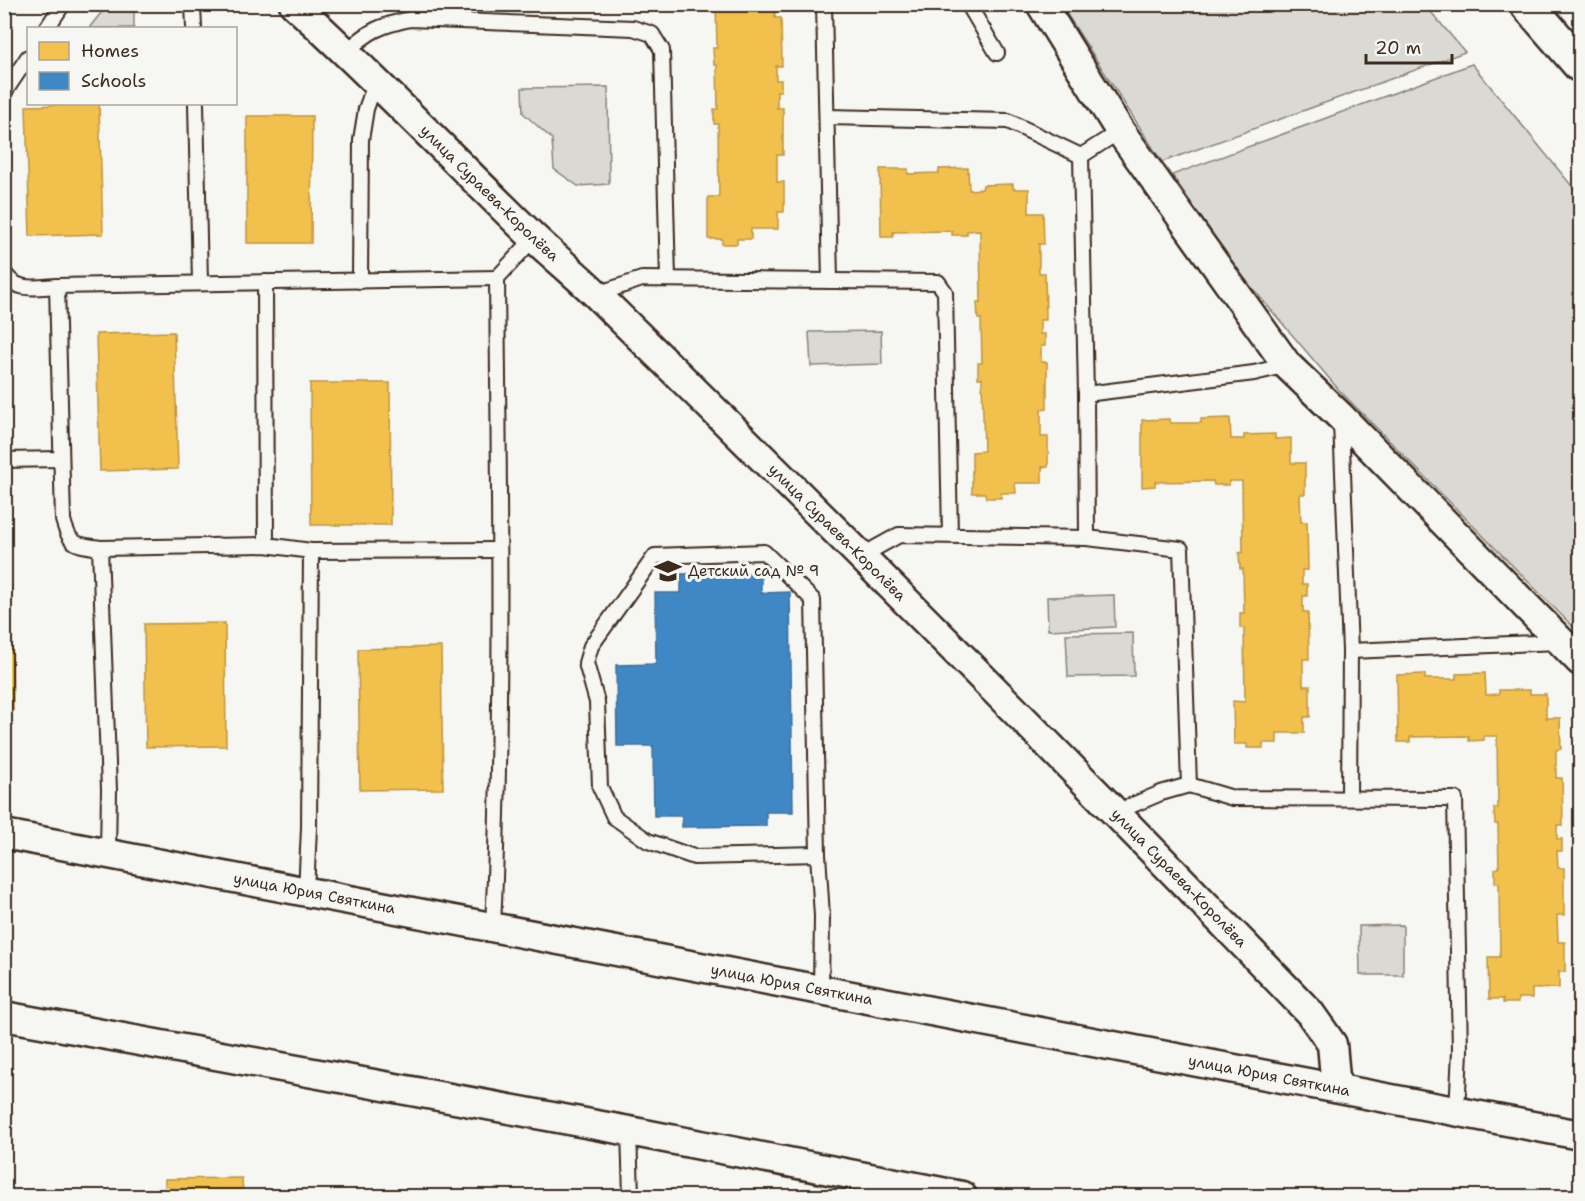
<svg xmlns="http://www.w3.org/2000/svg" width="1585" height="1201" viewBox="0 0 1585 1201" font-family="'Shantell Sans',sans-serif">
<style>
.green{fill:#dad9d3;stroke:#8a8278;stroke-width:1.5}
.homes{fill:#f2c14e;stroke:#bb9440;stroke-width:1.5}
.schools{fill:#3f88c5;stroke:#3e6c93;stroke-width:1.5}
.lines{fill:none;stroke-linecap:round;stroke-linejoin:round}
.service-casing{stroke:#3b2a1e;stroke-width:18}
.minor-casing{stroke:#3b2a1e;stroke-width:33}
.primary-casing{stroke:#3b2a1e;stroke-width:38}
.service{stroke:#f6f6f2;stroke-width:14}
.minor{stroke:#f6f6f2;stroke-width:28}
.primary{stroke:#f6f6f2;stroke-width:33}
.labels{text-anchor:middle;stroke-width:6;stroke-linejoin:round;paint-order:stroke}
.street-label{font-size:15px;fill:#3b2a1e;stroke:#f6f6f2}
.poi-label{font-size:15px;fill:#3b2a1e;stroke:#f6f6f2;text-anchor:start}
</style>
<rect width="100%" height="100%" fill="#f6f6f2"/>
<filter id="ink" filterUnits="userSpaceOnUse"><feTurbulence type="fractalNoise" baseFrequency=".0167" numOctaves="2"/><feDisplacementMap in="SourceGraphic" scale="12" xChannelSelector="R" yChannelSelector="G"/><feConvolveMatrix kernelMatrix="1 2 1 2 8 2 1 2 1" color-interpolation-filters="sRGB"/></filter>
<g filter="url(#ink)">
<!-- green -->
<g class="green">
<polygon points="108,4 134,5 134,28 89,28"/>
<polygon points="1061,5 1425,5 1465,52 1162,162"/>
<polygon points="1472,64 1580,196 1580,634 1339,390 1237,270 1172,175"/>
<polygon points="608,87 609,184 578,186 554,169 552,139 523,113 522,88"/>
<polygon points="881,331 882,364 811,366 809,332"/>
<polygon points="1114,595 1115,627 1048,630 1047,597"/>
<polygon points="1133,633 1134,676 1068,677 1066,634"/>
<polygon points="1403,925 1403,975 1360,975 1359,926"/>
</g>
<!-- homes -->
<g class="homes">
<polygon points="716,4 775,4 775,18 781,18 782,66 776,66 776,80 781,80 781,91 777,91 777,108 783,108 783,155 777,155 777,182 784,182 784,212 778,212 778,229 751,229 751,239 737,239 737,244 722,244 722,239 708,239 708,197 719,197 718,124 714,124 714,109 718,109 717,65 714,65 713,48 717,48"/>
<polygon points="99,104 103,234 30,236 26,106"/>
<polygon points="247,116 312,116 311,243 247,243"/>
<polygon points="968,168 969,190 982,189 983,185 1013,184 1013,189 1029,189 1029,213 1043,213 1044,244 1039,244 1039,273 1045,273 1046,320 1040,320 1040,334 1045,334 1045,346 1041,346 1041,362 1047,362 1047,409 1041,410 1041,437 1048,437 1048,467 1042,467 1042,483 1015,483 1016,493 1001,493 1001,498 986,498 985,493 972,493 972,452 984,451 982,378 978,378 978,363 982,363 981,319 978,319 977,302 981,302 980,230 967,231 967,235 952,235 952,231 893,232 893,237 881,237 880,169 908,169 908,174 939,173 939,169"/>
<polygon points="174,332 178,469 100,471 96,334"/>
<polygon points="310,383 390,383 391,525 311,525"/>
<polygon points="1230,418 1231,439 1244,439 1244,435 1275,434 1275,439 1291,438 1291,463 1305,463 1305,494 1300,494 1301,522 1307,522 1308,570 1302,570 1302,584 1307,584 1307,596 1303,596 1303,612 1308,612 1309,659 1303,659 1303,686 1310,686 1310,717 1304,717 1304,733 1277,733 1277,743 1263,743 1263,748 1247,748 1247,744 1234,744 1233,701 1245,702 1244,628 1240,628 1240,613 1244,613 1243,569 1240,569 1239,553 1243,552 1242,481 1229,481 1229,485 1214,485 1213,481 1155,482 1155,486 1142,487 1142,420 1169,419 1170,423 1201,423 1201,419"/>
<polygon points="4,588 11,588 13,711 4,711"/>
<polygon points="225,623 226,746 146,747 144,624"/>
<polygon points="441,647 443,789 360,790 358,649"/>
<polygon points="1485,673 1486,695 1499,694 1499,690 1530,690 1530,694 1546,694 1546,718 1560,718 1561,749 1556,750 1556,778 1562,778 1563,825 1557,825 1557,839 1562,839 1562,851 1557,851 1558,868 1564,868 1564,915 1557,915 1558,942 1565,942 1565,972 1559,972 1559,988 1532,989 1532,998 1518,998 1518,1003 1503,1003 1503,999 1489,999 1488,957 1500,957 1499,883 1495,883 1495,869 1499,868 1498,824 1495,824 1494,808 1498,808 1497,736 1484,736 1484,740 1469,741 1469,736 1410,737 1410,742 1398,742 1397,675 1425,674 1425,679 1456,679 1456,674"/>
<polygon points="242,1178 243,1196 165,1196 165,1179"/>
</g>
<!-- schools -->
<polygon class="schools" points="761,573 761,593 790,592 793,812 766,812 766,826 682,827 682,816 654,816 653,746 617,746 616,665 656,664 655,593 681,593 681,574"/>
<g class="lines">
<defs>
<g id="service">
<polyline points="193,4 194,28"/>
<polyline points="824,4 830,281"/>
<polyline points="968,4 997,53"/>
<polyline points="47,28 63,4"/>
<path d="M346 52C370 30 379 26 410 19L633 28 652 34 662 50 668 279"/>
<polyline points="4,93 28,57"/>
<polyline points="196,104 200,282"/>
<polyline points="827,117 1008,121 1081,156"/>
<path d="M4 272C15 293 37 287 57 286"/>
<polyline points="360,281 361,140 366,109 376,81"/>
<polyline points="265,282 266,545"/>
<polyline points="597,294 642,279 938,282 945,292 950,534"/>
<polyline points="1086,394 1254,373 1287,365"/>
<polyline points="1341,422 1350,651 1349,798"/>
<polyline points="4,460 61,459"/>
<polyline points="1087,538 1086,394 1081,156 1120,131"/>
<path d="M100 548C75 544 70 546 63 520L57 286 497 278"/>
<polyline points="861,556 899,535 1087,538 1181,549 1189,785 1161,793 1116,812"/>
<polyline points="1350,651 1559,642"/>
<polyline points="1189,785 1233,798 1455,799 1460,1051 1457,1111"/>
<polyline points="108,854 109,790 100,548 266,545 311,551 499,550"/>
<polyline points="818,854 694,857 648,841 614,817 600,787 597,702 586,663 591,646 655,556 764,552 813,600 818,854 822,916 821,990"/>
<polyline points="306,892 309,828 311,551"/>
<path d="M493 927C503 711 499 494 497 278L534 238"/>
<polyline points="629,1131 631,1196"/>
</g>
<g id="minor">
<path id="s1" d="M294 4C376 79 452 158 531 235 554 257 578 276 600 298 840 533 1077 771 1310 1013L1332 1044 1336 1088"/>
<polyline points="1041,4 1120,131 1287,365 1341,417 1580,661"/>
<path id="s2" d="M4 834 1580 1135"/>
<polyline points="4,1016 629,1131 962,1196"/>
</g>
<polyline id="primary" points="1527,4 1580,65"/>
</defs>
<!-- service casing -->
<use href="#service" class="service-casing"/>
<!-- minor casing -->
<use href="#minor" class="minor-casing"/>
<!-- primary casing -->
<use href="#primary" class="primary-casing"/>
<!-- service -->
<use href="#service" class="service"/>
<!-- minor -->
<use href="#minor" class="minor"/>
<!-- primary -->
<use href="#primary" class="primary"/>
</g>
</g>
<!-- icons -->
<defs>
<symbol id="school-bare" viewBox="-9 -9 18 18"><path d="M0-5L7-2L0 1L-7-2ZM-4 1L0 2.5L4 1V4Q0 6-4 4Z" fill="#3b2a1e" stroke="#f6f6f2" stroke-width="2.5" paint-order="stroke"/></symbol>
</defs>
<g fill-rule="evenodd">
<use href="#school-bare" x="649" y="552" width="38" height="38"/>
</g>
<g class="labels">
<!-- street labels -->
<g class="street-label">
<text dy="5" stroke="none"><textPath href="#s1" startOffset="272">улица Сураева-Королёва</textPath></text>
<text dy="5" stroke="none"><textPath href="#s1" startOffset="758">улица Сураева-Королёва</textPath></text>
<text dy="5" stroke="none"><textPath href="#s1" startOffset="1244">улица Сураева-Королёва</textPath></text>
<text dy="5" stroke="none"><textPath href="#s2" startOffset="316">улица Юрия Святкина</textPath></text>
<text dy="5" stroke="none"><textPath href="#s2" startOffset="802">улица Юрия Святкина</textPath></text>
<text dy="5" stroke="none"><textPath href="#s2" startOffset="1288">улица Юрия Святкина</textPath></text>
</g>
<!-- poi labels -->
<g class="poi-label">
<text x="688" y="576">Детский сад № 9</text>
</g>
</g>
<!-- margin -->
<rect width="1585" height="1201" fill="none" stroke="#f6f6f2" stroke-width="24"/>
<rect x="12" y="12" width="1561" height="1177" fill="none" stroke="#3b2a1e" stroke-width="2" filter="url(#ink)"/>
<!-- legend -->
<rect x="27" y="27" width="210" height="78" fill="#f6f6f2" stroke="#aba49d" stroke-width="1.5"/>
<rect x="39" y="42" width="30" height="18" fill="#f2c14e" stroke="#aba49d" stroke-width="1.5"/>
<text x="81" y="57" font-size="18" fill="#3b2a1e">Homes</text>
<rect x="39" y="72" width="30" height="18" fill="#3f88c5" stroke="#aba49d" stroke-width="1.5"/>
<text x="81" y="87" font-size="18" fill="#3b2a1e">Schools</text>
<!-- scale -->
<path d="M1366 54v9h86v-9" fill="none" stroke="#3b2a1e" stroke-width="3"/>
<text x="1375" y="54" font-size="18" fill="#3b2a1e" stroke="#f6f6f2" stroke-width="4.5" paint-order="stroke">20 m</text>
</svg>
